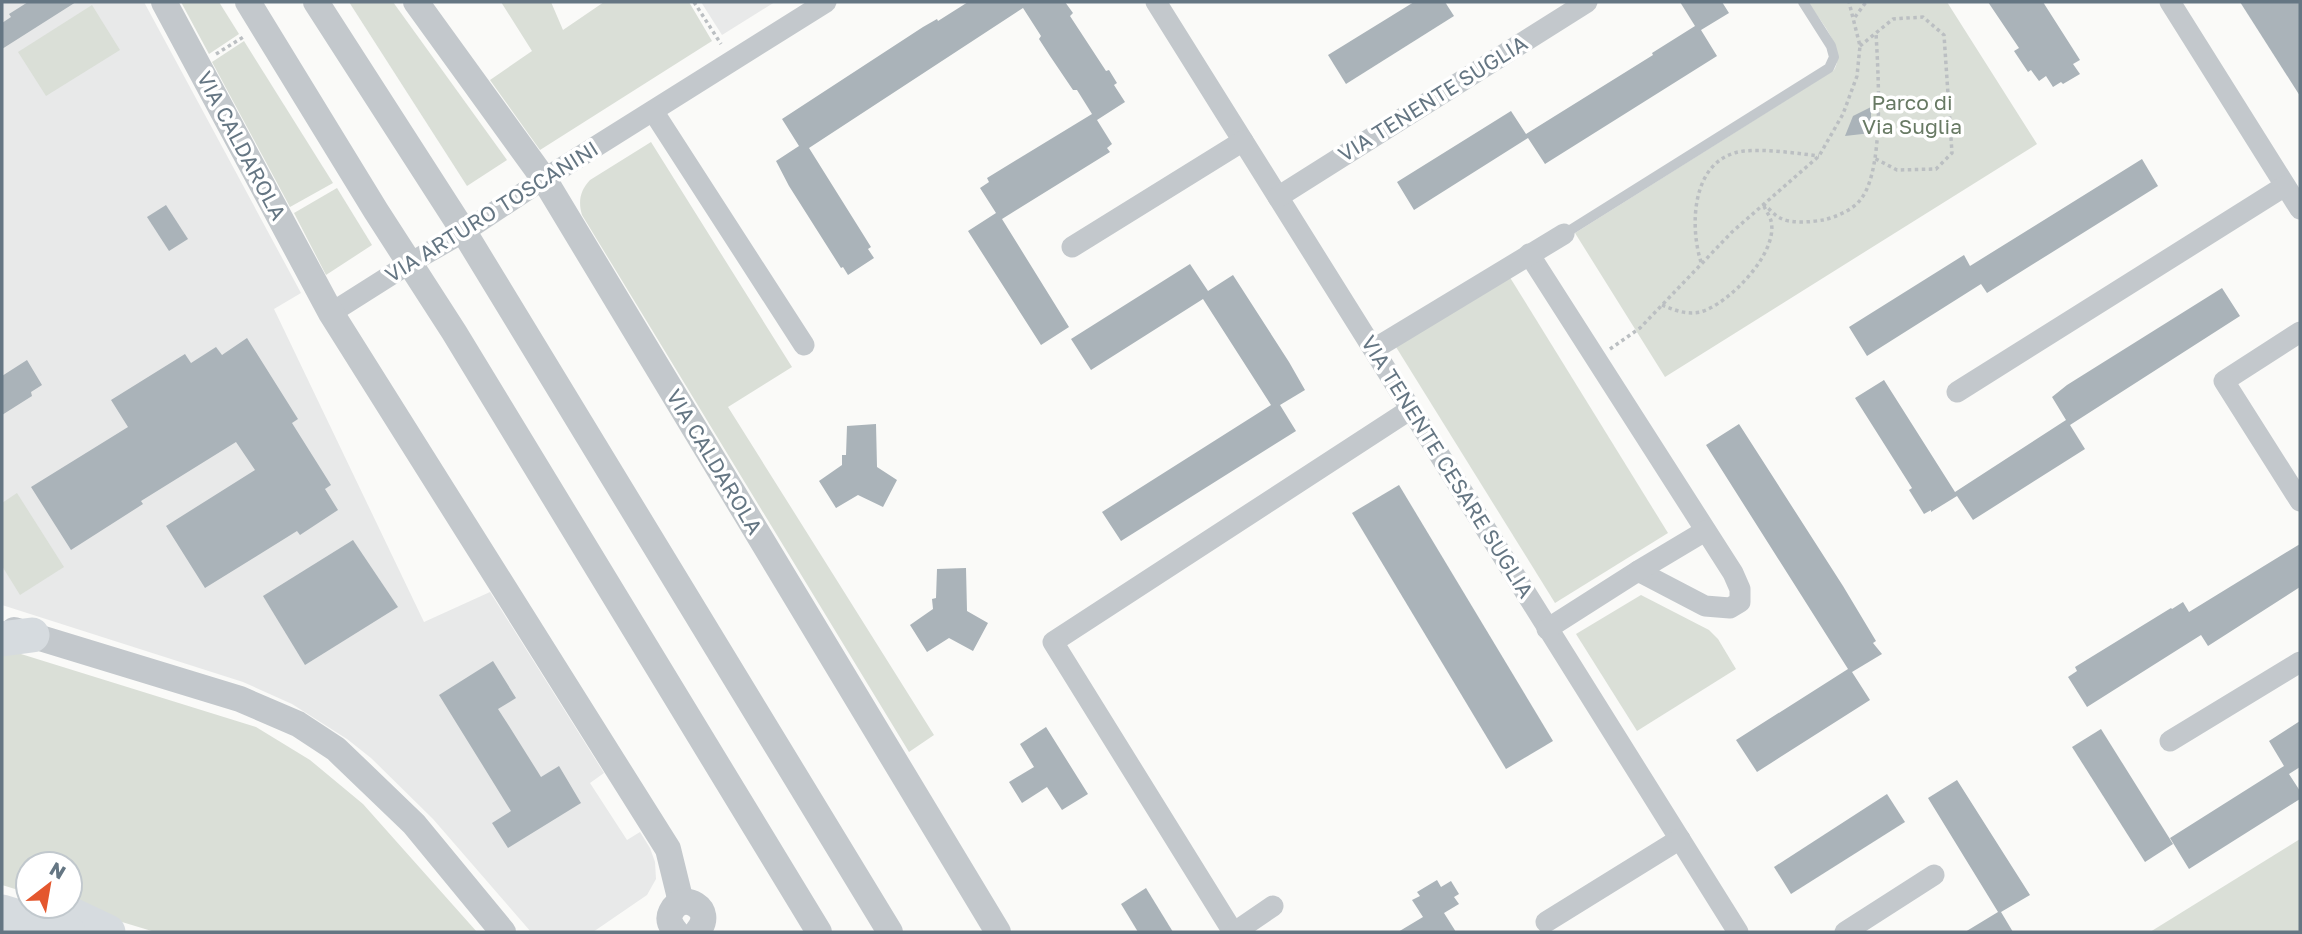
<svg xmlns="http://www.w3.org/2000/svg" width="2302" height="934" viewBox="0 0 2302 934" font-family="'Golos Text',sans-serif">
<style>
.built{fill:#e8e9e9}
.green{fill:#dadfd7}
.building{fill:#aab3b9}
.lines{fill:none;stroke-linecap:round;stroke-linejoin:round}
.path{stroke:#bbbfc2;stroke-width:3.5;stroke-dasharray:3.5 3.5;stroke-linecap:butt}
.service{stroke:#c3c8cc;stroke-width:10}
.minor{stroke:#c3c8cc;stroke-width:21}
.tertiary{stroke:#c3c8cc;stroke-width:26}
.trunk{stroke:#d6dbdf;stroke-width:35}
.labels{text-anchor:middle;stroke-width:7;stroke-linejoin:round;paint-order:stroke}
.street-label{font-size:21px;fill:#657683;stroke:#fff}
.park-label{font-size:21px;fill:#687a64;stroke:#fff}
</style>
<rect width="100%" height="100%" fill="#fafaf8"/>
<!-- built -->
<g class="built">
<polygon points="2,2 144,2 301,293 274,309 424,622 490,592 604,773 590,783 627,840 640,832 650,848 655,862 656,879 647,895 593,932 531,932 433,819 371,758 347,739 292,704 243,682 2,605"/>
<polygon points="701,2 775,2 722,35"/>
</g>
<!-- green -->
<g class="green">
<polygon points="181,2 219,2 239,34 209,54"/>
<polygon points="349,2 393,2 507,160 467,186"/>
<polygon points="501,2 551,2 563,30 604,2 689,2 712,41 540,150 490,80 532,51"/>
<path d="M1808 2H1947L2037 144 1665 377 1575 233 1834 70C1847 49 1819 20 1808 2Z"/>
<polygon points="92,5 120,50 46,96 18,52"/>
<polygon points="244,41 333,183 290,207 212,62"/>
<path d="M651 142 792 367 728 407 934 735 909 752 582 215C578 201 580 191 590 180Z"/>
<polygon points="337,188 372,245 326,275 294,213"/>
<polygon points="1506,271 1668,533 1555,603 1396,347"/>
<polygon points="17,493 64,567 20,595 2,566 2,503"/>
<polygon points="1641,595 1709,630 1718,639 1736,669 1637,731 1576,634"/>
<polygon points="2,653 21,654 256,727 310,760 363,804 477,932 155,932 69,906 70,864 28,864 28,893 2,885"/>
<polygon points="2300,839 2300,932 2150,932"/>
</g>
<!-- building -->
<g class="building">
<polygon points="28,2 76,2 2,49 2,23 11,17 9,14"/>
<polygon points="968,2 1065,2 1073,13 1070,16 1106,71 1109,70 1117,83 1114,85 1125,102 1097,120 1112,144 1107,148 1110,152 1002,219 1069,327 1041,345 968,231 996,213 980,188 989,182 987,178 1092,114 1077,90 1073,90 1050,56 1039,39 1041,36 1023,8 809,148 871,247 868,249 874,258 848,275 843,267 841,268 789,186 776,161 799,146 782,119 923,27 937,19 938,21"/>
<polygon points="1414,2 1445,2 1454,16 1346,84 1328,55"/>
<polygon points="1680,2 1722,2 1729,13 1701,30 1717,56 1545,164 1528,138 1414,210 1397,182 1511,111 1526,134 1653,55 1652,53 1695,26"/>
<polygon points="1988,2 2043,2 2080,60 2073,64 2080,74 2063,84 2061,82 2053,87 2046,76 2039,81 2031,70 2028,72 2014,51 2019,48"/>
<polygon points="2240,2 2300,2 2300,96"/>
<polygon points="1871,107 1871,133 1845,136 1853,116"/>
<polygon points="2142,159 2158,186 1987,293 1981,284 1867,356 1849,327 1964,255 1970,266"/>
<polygon points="166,205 188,239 169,251 147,217"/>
<polygon points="1190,264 1208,291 1233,275 1289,362 1305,390 1280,405 1296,431 1121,541 1102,512 1271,405 1203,299 1091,370 1071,339"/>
<polygon points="2222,288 2240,316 2070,425 2085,449 1973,520 1957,496 1931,512 1931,510 1924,514 1909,490 1912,488 1855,398 1884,380 1955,492 2066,420 2052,397 2067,385"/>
<polygon points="247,338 298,419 292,423 331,485 325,489 338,510 300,535 297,531 205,588 166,526 255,470 236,442 141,501 143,504 71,550 31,487 128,427 111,400 185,354 191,363 216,347 222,355"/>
<polygon points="27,360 42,385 31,392 32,396 2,415 2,376"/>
<polygon points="876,424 877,467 897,480 883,507 858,495 836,508 819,481 842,465 842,455 846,455 847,426"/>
<polygon points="1739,424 1843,586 1876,641 1873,643 1882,654 1852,672 1870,700 1757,772 1736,740 1848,669 1706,445"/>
<polygon points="1399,485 1553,741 1506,769 1352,513"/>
<polygon points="353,540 398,607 305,665 263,596"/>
<polygon points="2300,544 2300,587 2208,646 2201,635 2087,707 2068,677 2077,671 2075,667 2171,608 2172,609 2183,602 2189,612"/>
<polygon points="966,568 967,611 988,623 973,651 949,638 927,652 910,625 933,609 932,599 936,598 937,569"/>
<polygon points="493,661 516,698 498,709 509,726 541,777 559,766 581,803 508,848 492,823 511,811 439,695"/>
<polygon points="2300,721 2300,767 2289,774 2300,791 2300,799 2189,869 2170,838 2284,766 2269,741"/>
<polygon points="1046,727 1088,794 1062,810 1047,787 1022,803 1009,782 1034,767 1020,744"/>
<polygon points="2101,729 2173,844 2145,862 2072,747"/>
<polygon points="1957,780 2030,895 2001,912 2013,932 1965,932 1998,912 1928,798"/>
<polygon points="1887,794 1905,822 1791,894 1774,867"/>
<polygon points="1437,880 1441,887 1451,881 1459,894 1454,897 1459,904 1444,913 1456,932 1398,932 1423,917 1412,900 1420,896 1417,892"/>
<polygon points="1146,888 1173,932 1138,932 1121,904"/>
</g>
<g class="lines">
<!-- path -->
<g class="path">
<polyline points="694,2 721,44"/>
<polyline points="1855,17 1866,2"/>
<polyline points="1860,46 1893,19 1923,17 1944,35 1952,153 1936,169 1897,170 1874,158"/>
<polyline points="216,54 245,36"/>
<path d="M1763 204C1769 208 1774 215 1780 218 1792 224 1811 222 1823 220 1836 217 1853 210 1861 199 1885 168 1878 72 1876 33"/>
<path d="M1701 262C1689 224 1692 157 1744 151 1768 149 1795 153 1819 156"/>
<path d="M1662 305C1674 310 1686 315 1700 312 1728 305 1779 253 1771 221 1770 216 1766 211 1764 206"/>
<polyline points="1610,349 1640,328 1732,232 1819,156 1843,114 1857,76 1860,46 1849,2"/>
</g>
<!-- service -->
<polyline class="service" points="1564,234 1829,68 1834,57 1831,46 1803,2"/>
<!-- minor -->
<g class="minor">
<polyline points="1156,2 1738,932"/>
<polyline points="2170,2 2300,209"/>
<polyline points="653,111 804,345"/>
<polyline points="1278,197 1587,2"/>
<polyline points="1072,247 1243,141"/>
<polyline points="1529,254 1733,573 1740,589 1740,602 1730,608 1705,606 1638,571 1547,629"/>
<polyline points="331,313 410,263 464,232 544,179 826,2"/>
<polyline points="2300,332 2224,381 2300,501"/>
<polyline points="1374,349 1564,234"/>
<polyline points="1957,392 2285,186"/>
<polyline points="1638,571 1705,531"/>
<polyline points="2170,741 2300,662"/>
<polyline points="1546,922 1680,839"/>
<polyline points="1233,932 1053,642 1411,409"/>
<polyline points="1235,932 1273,906"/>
<polyline points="1845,932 1934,875"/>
</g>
<!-- tertiary -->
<g class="tertiary">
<polyline points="164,2 331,313 668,849 681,902"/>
<polyline points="248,2 376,211 454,332 819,932"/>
<polyline points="316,2 464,232 890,932"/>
<polyline points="416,2 544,179 998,932"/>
<polyline points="14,630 240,699 298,724 336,749 414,824 503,932"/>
<path d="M676 932C671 926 667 920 671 912 681 889 718 909 697 932"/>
</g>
<!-- trunk -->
<g class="trunk">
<polyline points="2,639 32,635"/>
<polyline points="47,906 68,913 108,932"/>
<polyline points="2,912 68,932"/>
</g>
</g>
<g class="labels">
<!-- street labels -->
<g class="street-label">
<text transform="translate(1433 99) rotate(-32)" y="7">VIA TENENTE SUGLIA</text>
<text transform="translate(241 146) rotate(62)" y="7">VIA CALDAROLA</text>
<text transform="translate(492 212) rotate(-32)" y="7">VIA ARTURO TOSCANINI</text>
<text transform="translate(714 462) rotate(59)" y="7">VIA CALDAROLA</text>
<text transform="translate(1447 467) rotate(58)" y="7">VIA TENENTE CESARE SUGLIA</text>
</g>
<!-- park labels -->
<g class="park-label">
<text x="1912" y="110">Parco di<tspan x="1912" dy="24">Via Suglia</tspan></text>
</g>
</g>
<!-- border -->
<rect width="2302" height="934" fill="none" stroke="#657683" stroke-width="7"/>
<!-- north arrow -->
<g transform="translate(49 885) rotate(31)"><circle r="33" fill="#ffffff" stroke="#c1c8cd" stroke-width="2"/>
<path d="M0-5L12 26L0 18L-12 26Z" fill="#e4572e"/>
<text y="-10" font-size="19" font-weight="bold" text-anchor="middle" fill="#657683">N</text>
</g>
</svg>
